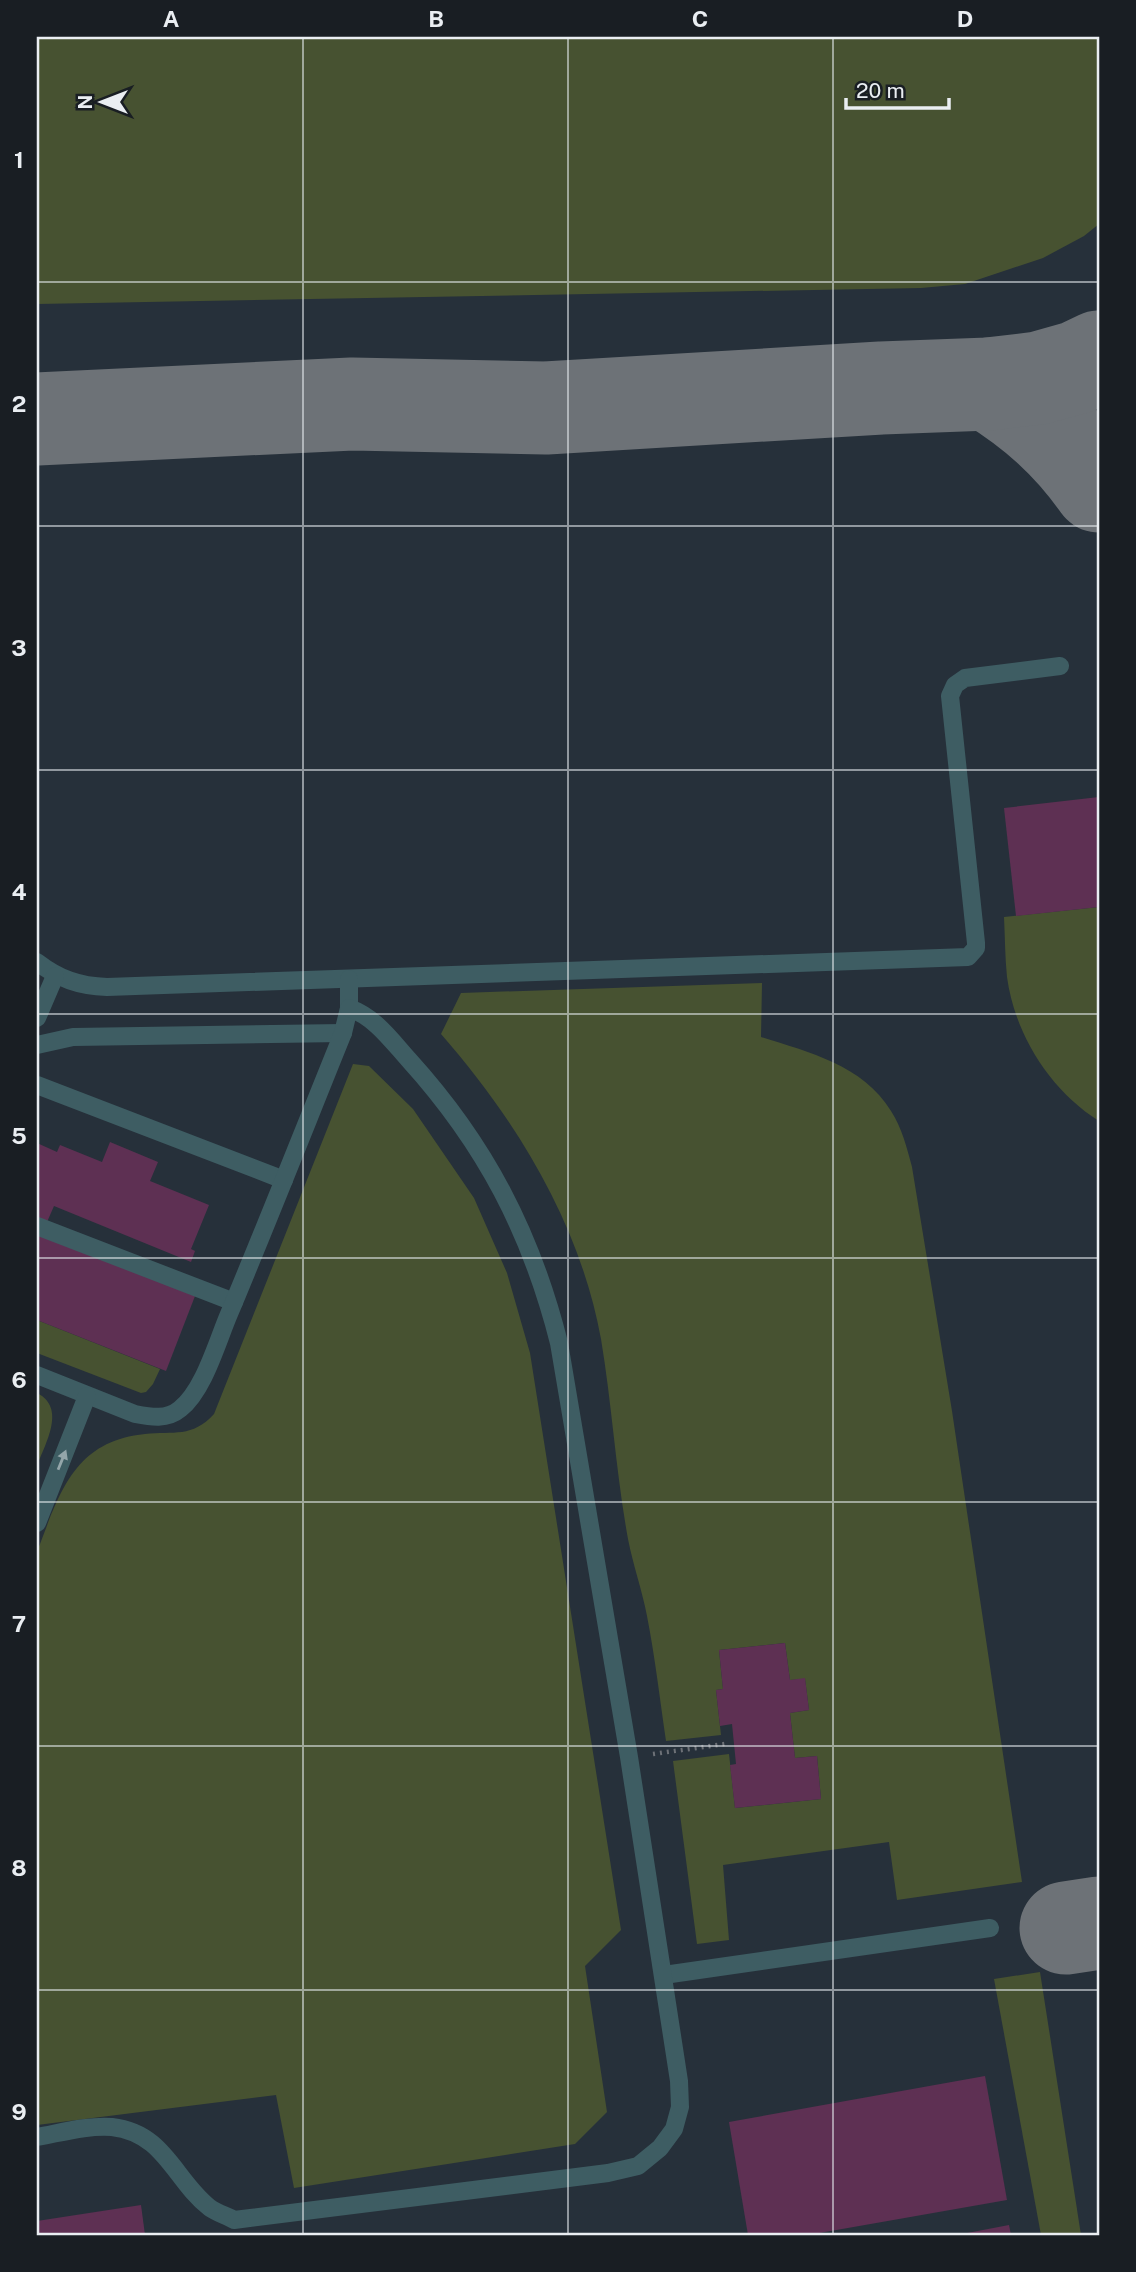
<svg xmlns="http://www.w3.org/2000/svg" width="1136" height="2272" viewBox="0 0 1136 2272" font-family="'Public Sans',sans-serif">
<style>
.built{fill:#26303a}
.green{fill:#475231}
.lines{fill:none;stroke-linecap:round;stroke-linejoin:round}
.taxiway{stroke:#6d7277;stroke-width:93}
.building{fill:#5e3053}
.path{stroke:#6d7177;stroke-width:4.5;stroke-dasharray:2 5;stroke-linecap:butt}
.service{stroke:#3e5d63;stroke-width:18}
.oneway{fill:#94a6aa}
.grid{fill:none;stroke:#eaeef2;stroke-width:2;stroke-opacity:0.55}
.neatline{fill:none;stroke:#eaeef2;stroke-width:2.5}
.grid-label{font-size:23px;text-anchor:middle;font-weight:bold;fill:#eaeef2}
</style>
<rect width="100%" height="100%" fill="#22272d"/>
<!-- built -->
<rect class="built" x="37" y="37" width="1062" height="2198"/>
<!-- green -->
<g class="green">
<polygon points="37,37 1099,37 1099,224 1084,236 1043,258 965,284 921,288 37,304"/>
<path d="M1099 907V1121C1050 1090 1015 1035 1007 977 1005 958 1005 937 1004 917Z"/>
<path d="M762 983 761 1037C808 1052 863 1065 891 1111 902 1128 907 1148 912 1167L952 1411 1022 1882 897 1900 889 1842 723 1865 729 1940 697 1944 673 1761 729 1754 735 1808 821 1799 817 1756 795 1758 790 1713 809 1710 805 1679 790 1680 785 1643 719 1650 723 1689 716 1690 721 1735 666 1741C660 1700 655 1657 647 1616 642 1590 633 1565 628 1539 616 1473 612 1405 601 1339 580 1224 517 1121 441 1034L461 993Z"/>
<path d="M353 1064 369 1066 413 1109 474 1198 507 1273 530 1353 621 1930 585 1966 607 2112 575 2144 294 2188 276 2095 37 2125V1552C59 1495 73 1441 145 1434 174 1431 192 1438 214 1414Z"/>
<polygon points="37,1320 160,1369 153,1384 146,1392 141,1393 37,1353"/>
<path d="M37 1393C67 1408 45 1444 37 1466Z"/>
<polygon points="1040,1972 1081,2235 1041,2235 994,1979"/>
</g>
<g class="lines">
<!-- taxiway -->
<g class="taxiway">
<path d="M989 384C1034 412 1069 443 1099 486"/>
<polyline points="37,419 352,404 546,408 881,388 989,384 1039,378 1078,367 1099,357"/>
<polyline points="1066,1928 1099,1923"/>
</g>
</g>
<!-- building -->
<g class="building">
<polygon points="1099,797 1099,907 1016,916 1004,808"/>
<polygon points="110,1142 158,1162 150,1181 209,1205 191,1249 195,1251 191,1262 54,1206 47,1222 37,1218 37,1143 57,1152 60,1145 102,1162"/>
<polygon points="37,1233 195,1296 166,1371 37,1320"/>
<polygon points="785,1643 790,1680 805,1678 809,1710 790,1713 795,1758 817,1756 821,1799 735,1808 730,1765 736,1764 732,1724 720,1726 716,1690 723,1689 719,1650"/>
<polygon points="985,2076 1007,2200 808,2235 748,2235 729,2122"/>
<polygon points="141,2205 145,2235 37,2235 37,2221"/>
<polygon points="1009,2225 1011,2235 962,2235 962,2234"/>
</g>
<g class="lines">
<!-- path -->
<polyline class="path" points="653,1754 725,1744"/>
<!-- service -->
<g class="service">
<path d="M37 962C59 979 79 986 107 987L968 957 976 948V943L950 696 955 685 965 678 1060 666"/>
<polyline points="37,1018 55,976"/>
<polyline points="37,1045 73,1037 343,1033"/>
<polyline points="37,1085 284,1180"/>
<polyline points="37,1226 234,1302"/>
<path d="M37 1375 135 1414C151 1417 167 1420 180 1409 204 1390 217 1342 229 1314 268 1221 305 1127 343 1033L349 1008V979"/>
<polyline points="37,1523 87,1396"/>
<polyline points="664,1975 990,1928"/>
<path d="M37 2137C60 2133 88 2125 112 2127 165 2133 174 2180 210 2208 217 2213 227 2216 234 2220L608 2173 638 2166 660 2148 674 2129 680 2107 679 2081 629 1757 559 1343C531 1232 485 1144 409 1060 391 1040 375 1017 349 1008"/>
</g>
</g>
<!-- one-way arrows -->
<defs><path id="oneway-solid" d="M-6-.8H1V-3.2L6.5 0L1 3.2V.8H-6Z" transform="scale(1.75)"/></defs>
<use class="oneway" href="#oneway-solid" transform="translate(62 1460) rotate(-68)"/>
<!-- grid -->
<path class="grid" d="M303 37V2235M568 37V2235M833 37V2235M37 282H1099M37 526H1099M37 770H1099M37 1014H1099M37 1258H1099M37 1502H1099M37 1746H1099M37 1990H1099"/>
<!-- border -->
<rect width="1136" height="2272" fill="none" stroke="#191e23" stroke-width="77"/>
<!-- north arrow -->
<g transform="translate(102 102) rotate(270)" stroke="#191e23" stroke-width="5" paint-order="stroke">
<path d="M0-5L12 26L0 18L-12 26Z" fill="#eaeef2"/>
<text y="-10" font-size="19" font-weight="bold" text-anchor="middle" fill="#eaeef2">N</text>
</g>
<!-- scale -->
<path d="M846 98v10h103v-10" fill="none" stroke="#eaeef2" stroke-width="3.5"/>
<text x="856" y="98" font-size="21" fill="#eaeef2" stroke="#191e23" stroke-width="5" paint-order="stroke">20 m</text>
<rect x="38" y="38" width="1060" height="2196" class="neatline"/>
<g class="grid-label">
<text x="171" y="27">A</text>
<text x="436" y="27">B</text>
<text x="700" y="27">C</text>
<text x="965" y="27">D</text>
<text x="19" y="168">1</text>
<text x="19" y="412">2</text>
<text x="19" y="656">3</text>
<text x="19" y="900">4</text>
<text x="19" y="1144">5</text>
<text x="19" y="1388">6</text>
<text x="19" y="1632">7</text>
<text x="19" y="1876">8</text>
<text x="19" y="2120">9</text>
</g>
</svg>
